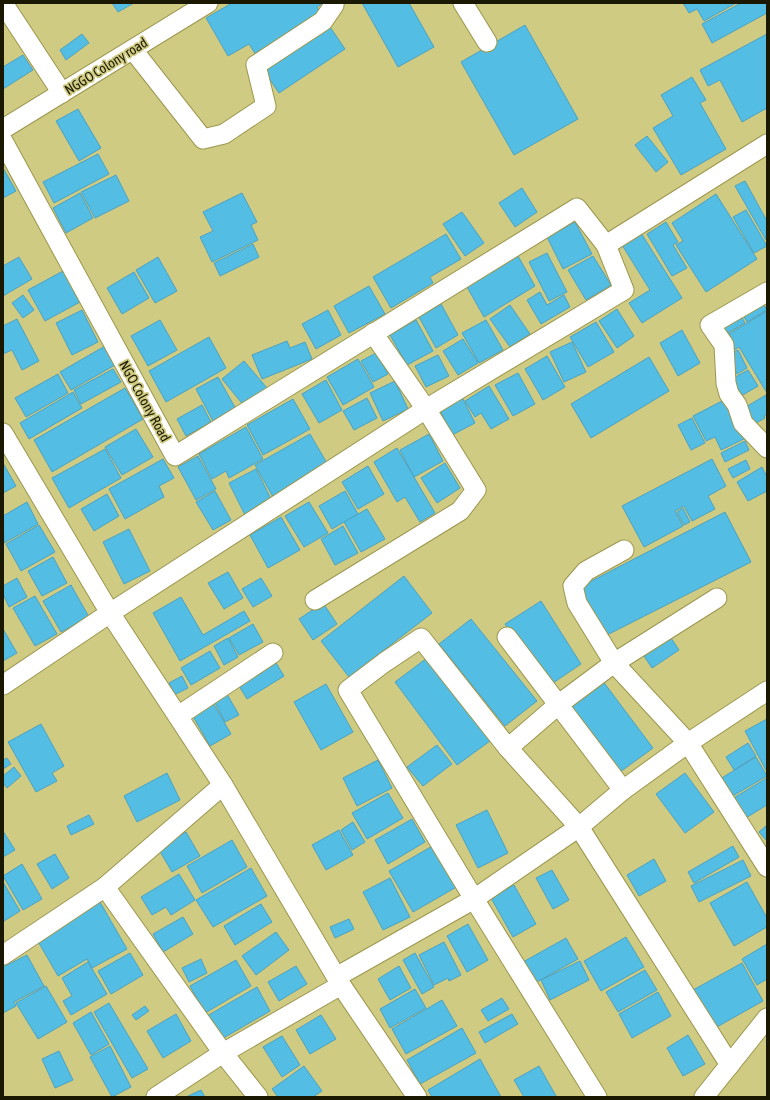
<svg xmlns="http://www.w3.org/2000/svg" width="770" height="1100" viewBox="0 0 770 1100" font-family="'Asap Condensed',sans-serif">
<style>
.building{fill:#53bde3;stroke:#4ca2c1}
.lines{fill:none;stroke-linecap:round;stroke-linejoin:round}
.minor-casing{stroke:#9c974f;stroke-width:21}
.minor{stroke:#fff;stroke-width:19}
.labels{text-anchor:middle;stroke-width:3.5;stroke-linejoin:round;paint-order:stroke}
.street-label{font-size:14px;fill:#1a1800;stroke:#d0cb82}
</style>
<rect width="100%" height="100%" fill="#d0cb82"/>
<!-- building -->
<g class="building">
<polygon points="112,3 134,3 118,12"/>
<polygon points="232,3 323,3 317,7 322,17 256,55 249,44 228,56 206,18"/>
<polygon points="362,3 409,3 434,47 398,67"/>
<polygon points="683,3 736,3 704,21 697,9 689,13"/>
<polygon points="741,3 767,3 767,13 712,43 702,24"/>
<polygon points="328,24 345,49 279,93 262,68"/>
<polygon points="525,25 578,119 514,155 461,62"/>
<polygon points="82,34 89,43 66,60 60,50"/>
<polygon points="767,34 767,108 742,122 720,80 708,86 700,70"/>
<polygon points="23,55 33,70 3,89 3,67"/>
<polygon points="692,77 706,100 700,103 726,149 681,175 653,128 673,116 661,95"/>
<polygon points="78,109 101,148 79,161 56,121"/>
<polygon points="647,136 668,162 656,172 635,145"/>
<polygon points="98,154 109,174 54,203 43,182"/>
<polygon points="3,168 16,191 3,198"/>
<polygon points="116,175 129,201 95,218 81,192"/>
<polygon points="745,181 767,221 766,240 735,186"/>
<polygon points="522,188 537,212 515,227 499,203"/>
<polygon points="80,193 93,218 66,233 53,208"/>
<polygon points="242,193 257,222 251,225 258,240 212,262 200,237 213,231 203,212"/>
<polygon points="716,194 757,259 706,292 676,245 683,241 672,223"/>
<polygon points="746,210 767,246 754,253 733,217"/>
<polygon points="462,212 484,243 465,256 443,224"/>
<polygon points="575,222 592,254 563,269 547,237"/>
<polygon points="666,222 678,242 673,245 687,268 672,276 647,234"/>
<polygon points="641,233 682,298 642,323 629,303 650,290 622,245"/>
<polygon points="446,234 461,259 430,277 433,283 391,308 373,277"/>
<polygon points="253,244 259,257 220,276 214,263"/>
<polygon points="547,253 567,292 549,301 529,262"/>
<polygon points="518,256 535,286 484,317 467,287"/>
<polygon points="593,256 611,285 586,300 568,270"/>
<polygon points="19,257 32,279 3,296 3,266"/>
<polygon points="158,257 177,291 155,303 136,270"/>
<polygon points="63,271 80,302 45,321 28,290"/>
<polygon points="134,272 149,298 122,314 107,288"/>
<polygon points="369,286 385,314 349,333 334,306"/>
<polygon points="540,292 547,305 564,295 570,307 541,324 527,300"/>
<polygon points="23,295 34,310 23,318 12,303"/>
<polygon points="760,298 767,310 747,322 740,310"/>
<polygon points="441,304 458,335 436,348 419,317"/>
<polygon points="510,305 530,334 510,347 490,319"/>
<polygon points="617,309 634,336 617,348 599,321"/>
<polygon points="82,310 98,342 72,355 56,323"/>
<polygon points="328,310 341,335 316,349 302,324"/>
<polygon points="767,311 767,393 739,347 732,351 724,337"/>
<polygon points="739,312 745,323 721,337 715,326"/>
<polygon points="17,319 39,361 22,370 12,350 3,354 3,326"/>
<polygon points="160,320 177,350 148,366 131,336"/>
<polygon points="416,320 433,351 407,365 390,335"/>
<polygon points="486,320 503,350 479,363 462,333"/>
<polygon points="596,322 614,352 588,367 570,337"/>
<polygon points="682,330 700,363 678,376 660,343"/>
<polygon points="209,337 226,368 166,402 149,371"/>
<polygon points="463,339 478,363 458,375 443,351"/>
<polygon points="287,341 290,348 305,342 312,359 262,379 252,355"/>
<polygon points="572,342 586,372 564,382 550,352"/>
<polygon points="105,346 115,365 71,390 60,372"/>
<polygon points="738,350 747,368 737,374 727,355"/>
<polygon points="376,353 388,374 373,382 361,361"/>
<polygon points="438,355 449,376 426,387 415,366"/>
<polygon points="547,356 565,387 543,400 525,369"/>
<polygon points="649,357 669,391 591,438 571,404"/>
<polygon points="358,359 374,387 343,405 327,377"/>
<polygon points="244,361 267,388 245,407 222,379"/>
<polygon points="113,369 121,382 81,404 74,390"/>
<polygon points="748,370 758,386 736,399 726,382"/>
<polygon points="518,373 535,404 513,416 495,385"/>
<polygon points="58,374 68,393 26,417 15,398"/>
<polygon points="218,377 237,411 214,423 196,389"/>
<polygon points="326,380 342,410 319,423 302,394"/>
<polygon points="395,381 408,409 383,421 370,393"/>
<polygon points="489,386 509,419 491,429 481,413 475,417 465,401"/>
<polygon points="125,388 143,419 52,472 34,440"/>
<polygon points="73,392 82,408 29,439 20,423"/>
<polygon points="766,395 767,414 764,416 765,418 749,427 739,411"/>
<polygon points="462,397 475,423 452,435 439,408"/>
<polygon points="367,398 377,418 354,430 343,411"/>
<polygon points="293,399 310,429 263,455 247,425"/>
<polygon points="726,399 746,438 721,450 715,437 706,441 693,416"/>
<polygon points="202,405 211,422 186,436 177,419"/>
<polygon points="692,418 705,443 691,450 678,425"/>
<polygon points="246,427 263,459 229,478 226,471 212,479 199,454"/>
<polygon points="136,429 153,457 122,475 105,447"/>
<polygon points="310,434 328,465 273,497 255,465"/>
<polygon points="429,434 443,461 414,477 400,450"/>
<polygon points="745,441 749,450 725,462 721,453"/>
<polygon points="397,448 435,513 420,522 405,497 397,502 374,462"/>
<polygon points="105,449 121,478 69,508 52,478"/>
<polygon points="198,456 216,489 196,500 178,467"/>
<polygon points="163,459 174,478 159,486 164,497 125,519 109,489"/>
<polygon points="712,459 726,486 708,496 715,509 692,521 684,506 675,511 683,526 644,547 622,506"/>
<polygon points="746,460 750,469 733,478 728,469"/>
<polygon points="3,463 16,486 3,493"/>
<polygon points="445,463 460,488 437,503 421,478"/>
<polygon points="368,466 384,494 358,509 342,482"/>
<polygon points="762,467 767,477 767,491 748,501 737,482"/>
<polygon points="256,469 273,503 246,517 229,483"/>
<polygon points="215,491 231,520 213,530 196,502"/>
<polygon points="345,491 358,514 332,529 319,506"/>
<polygon points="107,494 119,516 94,531 81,509"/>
<polygon points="27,502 38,524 4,543 3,516"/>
<polygon points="309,502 328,533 304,547 285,516"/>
<polygon points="683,508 690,522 684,525 677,512"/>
<polygon points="367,509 385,539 361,552 344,522"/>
<polygon points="725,512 751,562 601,638 576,589"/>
<polygon points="281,517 300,550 268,568 250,535"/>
<polygon points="39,525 55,552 21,571 6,544"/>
<polygon points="343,526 358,553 335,565 321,539"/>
<polygon points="129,529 150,571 124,584 103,542"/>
<polygon points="53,557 67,583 42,596 28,571"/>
<polygon points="228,572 243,598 224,609 208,583"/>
<polygon points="404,576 432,613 349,677 321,641"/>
<polygon points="17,578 27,597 9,607 3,594 3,586"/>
<polygon points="261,578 272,596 253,607 242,589"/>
<polygon points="71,585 89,617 61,632 43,601"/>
<polygon points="35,596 57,634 35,646 13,608"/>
<polygon points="181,597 203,635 244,611 250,621 180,661 153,613"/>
<polygon points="541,601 581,664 547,687 505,624"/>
<polygon points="323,603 337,624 313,640 299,619"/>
<polygon points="471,619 537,701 505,726 439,644"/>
<polygon points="253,624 263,642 239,655 229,638"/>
<polygon points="3,629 17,653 3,661"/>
<polygon points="667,632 679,650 652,668 640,650"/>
<polygon points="228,638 238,657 224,665 214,646"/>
<polygon points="210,651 220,668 191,685 181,668"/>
<polygon points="273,658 284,676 247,699 236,681"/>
<polygon points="427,658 490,741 457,765 395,682"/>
<polygon points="182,676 188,688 174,695 169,683"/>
<polygon points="602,680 653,748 620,772 569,704"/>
<polygon points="326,684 353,732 321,750 294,702"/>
<polygon points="224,689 239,715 225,722 212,697"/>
<polygon points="212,701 231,734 210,746 191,713"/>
<polygon points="767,719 767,772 745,731"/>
<polygon points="41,724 64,766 52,773 57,781 36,792 8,742"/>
<polygon points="748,743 756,756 734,770 726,757"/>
<polygon points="437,745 452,764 423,786 407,767"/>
<polygon points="756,757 767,776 731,797 720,779"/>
<polygon points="7,758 11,764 3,769 3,760"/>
<polygon points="378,760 392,788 357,806 343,778"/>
<polygon points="14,767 21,776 7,788 3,783 3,776"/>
<polygon points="167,773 180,800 137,822 124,796"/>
<polygon points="685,773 714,812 685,833 656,794"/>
<polygon points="767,778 767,805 744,819 732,799"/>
<polygon points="388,793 403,818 367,839 352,813"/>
<polygon points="487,810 508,853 478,868 456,825"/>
<polygon points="89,815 94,824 71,835 67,826"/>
<polygon points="412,819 425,842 388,864 375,840"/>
<polygon points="353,822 365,842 352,850 341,830"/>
<polygon points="767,825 767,841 759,832"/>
<polygon points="339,830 353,855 326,870 312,845"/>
<polygon points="3,831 15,850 3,857"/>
<polygon points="186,832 200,856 172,872 158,848"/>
<polygon points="232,840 247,867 202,893 187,866"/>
<polygon points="436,844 460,885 413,912 389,871"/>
<polygon points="733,846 739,857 694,883 688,872"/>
<polygon points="55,854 69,878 52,889 37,864"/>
<polygon points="654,859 666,881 639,896 627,875"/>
<polygon points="743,860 751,876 699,902 691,886"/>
<polygon points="22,864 42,899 23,910 3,876"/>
<polygon points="251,868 267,896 213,927 196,900"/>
<polygon points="552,870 569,900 553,909 536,878"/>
<polygon points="179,874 195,900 171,915 166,907 152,915 141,897"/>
<polygon points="390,878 410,917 383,930 363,892"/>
<polygon points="3,882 20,911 4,921 3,919"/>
<polygon points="747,882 767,918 767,927 734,946 710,903"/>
<polygon points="514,885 536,924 513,937 491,898"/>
<polygon points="100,902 127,949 92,968 87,959 58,976 36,938"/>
<polygon points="261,904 272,922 235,945 224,926"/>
<polygon points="183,917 193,934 163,952 153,934"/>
<polygon points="349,919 354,929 335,938 330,927"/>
<polygon points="468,924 488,960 467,972 447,936"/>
<polygon points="276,932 289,950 256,975 242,956"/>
<polygon points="626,937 644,967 601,991 584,961"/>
<polygon points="566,938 578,959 535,983 523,962"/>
<polygon points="444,942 461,975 449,981 448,978 434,985 419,955"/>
<polygon points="767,944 767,979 757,985 742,959"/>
<polygon points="130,953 143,975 111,994 98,971"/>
<polygon points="415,953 434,987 422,994 403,960"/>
<polygon points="27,955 44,986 14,1002 16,1006 3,1013 3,967"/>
<polygon points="201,959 207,973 189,982 182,968"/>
<polygon points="236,960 251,986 205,1013 190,986"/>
<polygon points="580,961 589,980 550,1000 541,980"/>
<polygon points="88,962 107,994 71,1015 63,1001 72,996 62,978"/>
<polygon points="742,963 763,1001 715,1028 693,990"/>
<polygon points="296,966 307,984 279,1001 268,982"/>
<polygon points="399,966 411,988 390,1000 378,979"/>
<polygon points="645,970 657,990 618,1012 606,992"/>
<polygon points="46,986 67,1022 38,1039 16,1003"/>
<polygon points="257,987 270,1011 220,1040 207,1016"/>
<polygon points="415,989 426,1008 390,1028 380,1009"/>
<polygon points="658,992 671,1016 632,1038 619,1014"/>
<polygon points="502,998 509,1009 488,1021 481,1010"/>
<polygon points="442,1000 457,1026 406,1054 392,1029"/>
<polygon points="109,1003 148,1069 132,1078 94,1012"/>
<polygon points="145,1006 149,1011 136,1020 132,1015"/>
<polygon points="91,1012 109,1044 91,1055 73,1023"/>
<polygon points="176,1014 191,1041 163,1058 147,1031"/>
<polygon points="512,1014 518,1024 485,1043 479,1032"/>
<polygon points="321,1015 336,1039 310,1054 296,1030"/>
<polygon points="462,1028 476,1053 420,1084 407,1060"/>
<polygon points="688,1035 705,1064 683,1076 667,1048"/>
<polygon points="282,1036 300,1065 282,1077 263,1047"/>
<polygon points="110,1046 131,1087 112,1097 90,1057"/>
<polygon points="59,1051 73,1080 55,1088 42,1059"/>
<polygon points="480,1059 501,1097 432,1097 428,1090"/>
<polygon points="304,1066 322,1091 313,1097 278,1097 272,1089"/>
<polygon points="539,1066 556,1096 554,1097 524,1097 514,1080"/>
<polygon points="201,1090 205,1097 186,1097"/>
</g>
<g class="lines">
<defs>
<g id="minor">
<polyline points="3,3 62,93"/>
<polyline points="463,3 487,42"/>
<polyline points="133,50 203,139 224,134 266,106 256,65 323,21 334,5 333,3"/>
<polyline points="3,129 208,3"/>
<polyline points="3,141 175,456 577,208 606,245 624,290 426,409 110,613 223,785 341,985 223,1053 156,1097"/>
<polyline points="606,245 767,144"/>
<polyline points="767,292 710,325 724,345 726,383 729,394 737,405 743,423 767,448"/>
<polyline points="3,433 110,613 3,685"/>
<polyline points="624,550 586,571 573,586 577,603 614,663 717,598"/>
<polyline points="315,600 460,511 476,490 426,409 373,333"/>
<polyline points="507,637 623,790"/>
<polyline points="178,716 273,653"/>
<polyline points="508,748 559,704 614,663 688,743 767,867"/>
<polyline points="105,887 223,1053 258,1097"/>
<polyline points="3,955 105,887 223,785"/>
<polyline points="338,976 474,899 579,827 623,790 688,743 767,691"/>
<polyline points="341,985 417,1097"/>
<polyline points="597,1097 474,899 348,690 385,662 421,638 508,748 579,827 730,1065"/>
<polyline points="704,1097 767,1018"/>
</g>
</defs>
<!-- minor casing -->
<use href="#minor" class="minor-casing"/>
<!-- minor -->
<use href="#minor" class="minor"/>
</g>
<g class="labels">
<!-- street labels -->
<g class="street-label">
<text transform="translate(106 66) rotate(-32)" y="5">NGGO Colony road</text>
<text transform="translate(145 401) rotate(61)" y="5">NGO Colony Road</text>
</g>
</g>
<!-- border -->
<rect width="770" height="1100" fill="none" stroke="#1a1800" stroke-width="8"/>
</svg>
